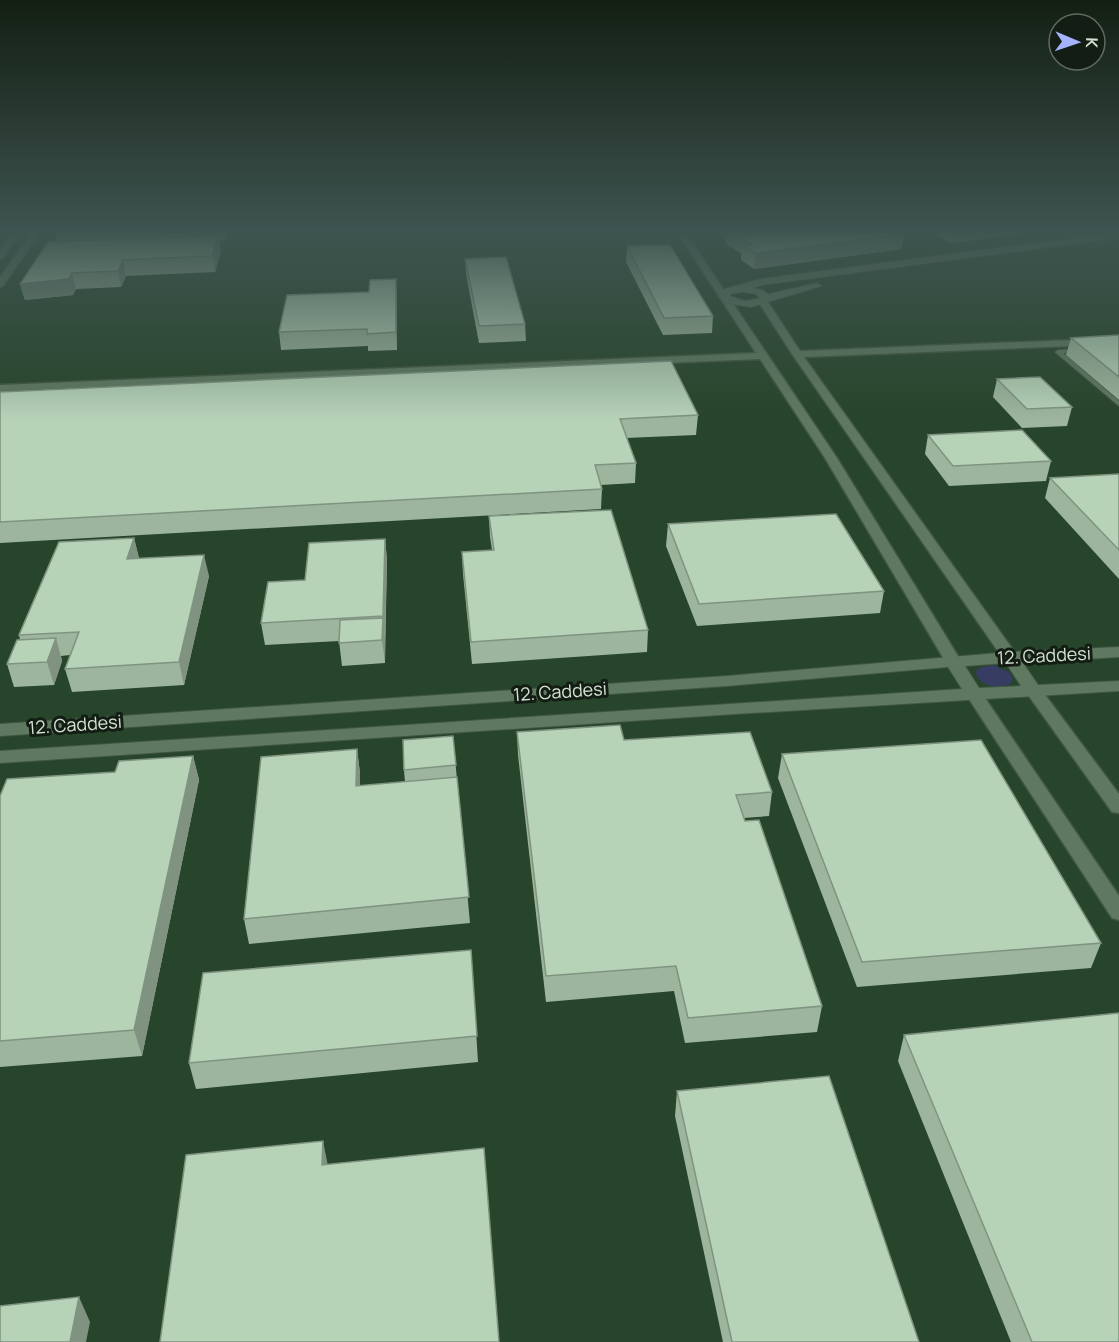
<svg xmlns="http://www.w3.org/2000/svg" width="1119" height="1342" viewBox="0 0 1119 1342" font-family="Manrope,sans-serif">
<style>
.built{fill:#27452a}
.green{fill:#363c62}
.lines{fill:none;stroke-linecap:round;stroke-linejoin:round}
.service-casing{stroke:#425644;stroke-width:2}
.minor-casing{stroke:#425644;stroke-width:3}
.tertiary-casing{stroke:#425644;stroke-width:2}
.service{fill:#5f7960;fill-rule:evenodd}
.minor{fill:#5f7960;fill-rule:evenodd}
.tertiary{fill:#5f7960;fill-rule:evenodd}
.wall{fill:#9db59d}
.shaded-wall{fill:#7f9380}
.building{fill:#b6d2b7;stroke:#7f9380;stroke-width:1.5}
.labels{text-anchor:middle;stroke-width:6;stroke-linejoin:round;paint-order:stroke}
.street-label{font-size:18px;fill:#d3e1d4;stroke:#131d13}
</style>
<rect width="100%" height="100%" fill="#223923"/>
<!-- built -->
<rect class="built" x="0" y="232" width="1119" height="1110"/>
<!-- green -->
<path class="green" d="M993 665 1009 672 1013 679 1010 684C997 689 981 687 975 673L978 668Z"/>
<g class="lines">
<defs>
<polygon id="service" points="1077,349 1079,350 1079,352 1063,353 1119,401 1119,406 1055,352 1058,350"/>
<g id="minor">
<polygon points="13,232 21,232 3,258 0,259 0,250"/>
<polygon points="32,232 40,232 3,286 0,287 0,277"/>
<polygon points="677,232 685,232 837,458 961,661 959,664 947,664 945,661 825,458 760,359 0,391 0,385 756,353"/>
<polygon points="760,299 766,299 800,351 1119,338 1119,344 804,357 1016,654 1018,657 1016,660 1004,660 792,354 758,301"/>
<polygon points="1034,687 1040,688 1119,794 1119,813 1112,812 1026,692 1028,688"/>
<polygon points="975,691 981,692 1119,896 1119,920 1112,918 967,696 969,692"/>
</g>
<g id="tertiary">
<path d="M1119 232V238L762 285 753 288 763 290 768 294 817 283 822 286 751 307 730 304 719 297 724 289 760 279ZM743 292 756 294 760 298 745 301 730 296 731 294Z"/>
<path d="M1119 647V657L1023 663 1038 685 1119 681V691L735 714 0 763V751L962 689 948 667 727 686 0 736V724L727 676 1010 652ZM1006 663 1021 686 979 688 965 666Z"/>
</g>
</defs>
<!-- service casing -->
<use href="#service" class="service-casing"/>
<!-- minor casing -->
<use href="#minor" class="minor-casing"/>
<!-- tertiary casing -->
<use href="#tertiary" class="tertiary-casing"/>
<!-- service -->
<use href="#service" class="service"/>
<!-- minor -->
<use href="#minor" class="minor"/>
<!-- tertiary -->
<use href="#tertiary" class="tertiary"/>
</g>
<!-- wall -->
<g class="wall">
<polygon points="55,232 227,232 225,240 219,241 221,251 215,272 126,276 121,287 76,289 73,295 25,300 20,284 57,242"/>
<polygon points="717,232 901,232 904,234 901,249 754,269 741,260 741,253 726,244 726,238"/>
<polygon points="930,232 1031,232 952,243"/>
<polygon points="627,246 713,316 712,333 663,335 626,262"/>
<polygon points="465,259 525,324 526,341 479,343 466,274"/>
<polygon points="396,279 397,296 397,350 368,351 368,346 281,350 279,332"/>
<polygon points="1119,335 1119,400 1066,355 1071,338"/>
<polygon points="997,379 1072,407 1067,426 1022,428 993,397"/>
<polygon points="0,392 698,415 696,435 626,438 636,463 635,483 601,485 602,489 601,509 0,543"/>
<polygon points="928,435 1051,461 1046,481 949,486 925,454"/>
<polygon points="1119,474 1119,579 1045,498 1050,478"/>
<polygon points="489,516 648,630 647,652 472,664 463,574 462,552 492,550 490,537"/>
<polygon points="668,524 884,591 880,613 697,626 666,546"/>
<polygon points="134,538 139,558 209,576 184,685 72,692 65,669 70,655 61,656 62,661 54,685 14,687 7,664 20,640 19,635"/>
<polygon points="385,539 387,560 385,663 342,666 339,641 265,645 261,623 305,580"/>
<polygon points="517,732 624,740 772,792 769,816 744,818 822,1006 817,1032 685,1043 674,991 546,1002 518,755"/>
<polygon points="453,736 470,923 249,944 244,919 357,749 360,773 360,786 405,782 404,770"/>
<polygon points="782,754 1101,943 1091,968 857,987 778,778"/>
<polygon points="193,756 199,780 142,1056 0,1067 0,796"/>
<polygon points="471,950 478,1062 196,1089 189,1063"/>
<polygon points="904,1035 1119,1342 1011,1342 898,1061"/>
<polygon points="677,1091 919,1342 723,1342 675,1116"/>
</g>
<!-- shaded-wall -->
<g class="shaded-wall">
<polygon points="224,232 227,232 225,240"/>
<polygon points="954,232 1031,232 952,243"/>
<polygon points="904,234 901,249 754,269 756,253"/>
<polygon points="218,236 221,251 215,272 212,256"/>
<polygon points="123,260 126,276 121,287 118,271"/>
<polygon points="72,273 76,289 73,295 25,300 20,284"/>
<polygon points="396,279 397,296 397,350 396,332"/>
<polygon points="134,538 139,559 127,559"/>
<polygon points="385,539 387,560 385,638 383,616"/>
<polygon points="204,555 209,576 184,685 179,662"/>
<polygon points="383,618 385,640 385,663 382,640"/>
<polygon points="56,638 62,661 54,685 47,662"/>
<polygon points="357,749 360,773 360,810 356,786"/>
<polygon points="193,756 199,780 142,1056 134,1030"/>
<polygon points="323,1141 328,1166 322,1165"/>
<polygon points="79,1297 90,1322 86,1342 70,1342"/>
</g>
<!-- building -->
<g class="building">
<polygon points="732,232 901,232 904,234 756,253 742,245 751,244"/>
<polygon points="218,236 212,256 123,260 118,271 72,273 69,279 20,284 48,242"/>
<polygon points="670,245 713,316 664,318 627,246"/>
<polygon points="506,257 525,324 479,326 465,259"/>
<polygon points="396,279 396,332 367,334 367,329 279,332 287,295 369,292 370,280"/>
<polygon points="1119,335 1119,377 1071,338"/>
<polygon points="671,361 698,415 620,419 636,463 595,465 602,489 0,522 0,392"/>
<polygon points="1040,377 1072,407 1027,409 997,379"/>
<polygon points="1022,430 1051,461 953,466 928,435"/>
<polygon points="1119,474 1119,550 1050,478"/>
<polygon points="611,510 648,630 471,642 462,552 494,550 489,516"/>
<polygon points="836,514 884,591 699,604 668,524"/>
<polygon points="134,538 127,559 204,555 179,662 65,669 79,632 19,635 59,542"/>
<polygon points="385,539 383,616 261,623 268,582 305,580 309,543"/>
<polygon points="383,618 382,640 339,643 340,620"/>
<polygon points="56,638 47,662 7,664 17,640"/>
<polygon points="620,725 624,740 750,732 772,792 736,795 745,821 759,820 822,1006 688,1018 676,966 546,976 517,732"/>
<polygon points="453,736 456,765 404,770 403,740"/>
<polygon points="981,740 1101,943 862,962 782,754"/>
<polygon points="357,749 356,786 457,777 469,897 244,919 261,757"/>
<polygon points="193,756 134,1030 0,1041 0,796 7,779 115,772 119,761"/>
<polygon points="471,950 477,1036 189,1063 203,973"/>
<polygon points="1119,1013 1119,1342 1032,1342 904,1035"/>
<polygon points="829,1076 919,1342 732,1342 677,1091"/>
<polygon points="323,1141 322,1165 484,1148 499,1342 160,1342 186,1155"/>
<polygon points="79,1297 70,1342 0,1342 0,1306"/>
</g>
<!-- sky -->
<linearGradient id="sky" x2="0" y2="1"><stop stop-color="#131f13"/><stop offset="0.55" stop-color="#3e5450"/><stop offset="1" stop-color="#3e5450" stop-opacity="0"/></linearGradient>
<rect width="1119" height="420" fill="url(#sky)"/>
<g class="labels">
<!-- street labels -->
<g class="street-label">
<text transform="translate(1044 656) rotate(-3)" y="6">12. Caddesi</text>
<text transform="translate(560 692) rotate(-4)" y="6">12. Caddesi</text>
<text transform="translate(75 725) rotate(-4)" y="6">12. Caddesi</text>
</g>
</g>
<!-- north arrow -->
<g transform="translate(1077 42) rotate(92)"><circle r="28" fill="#131d13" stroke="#606b60" stroke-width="1.5"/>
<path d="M0-4.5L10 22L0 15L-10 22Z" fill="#a4b2fc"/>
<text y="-9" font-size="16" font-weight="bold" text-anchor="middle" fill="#d3e1d4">K</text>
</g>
</svg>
